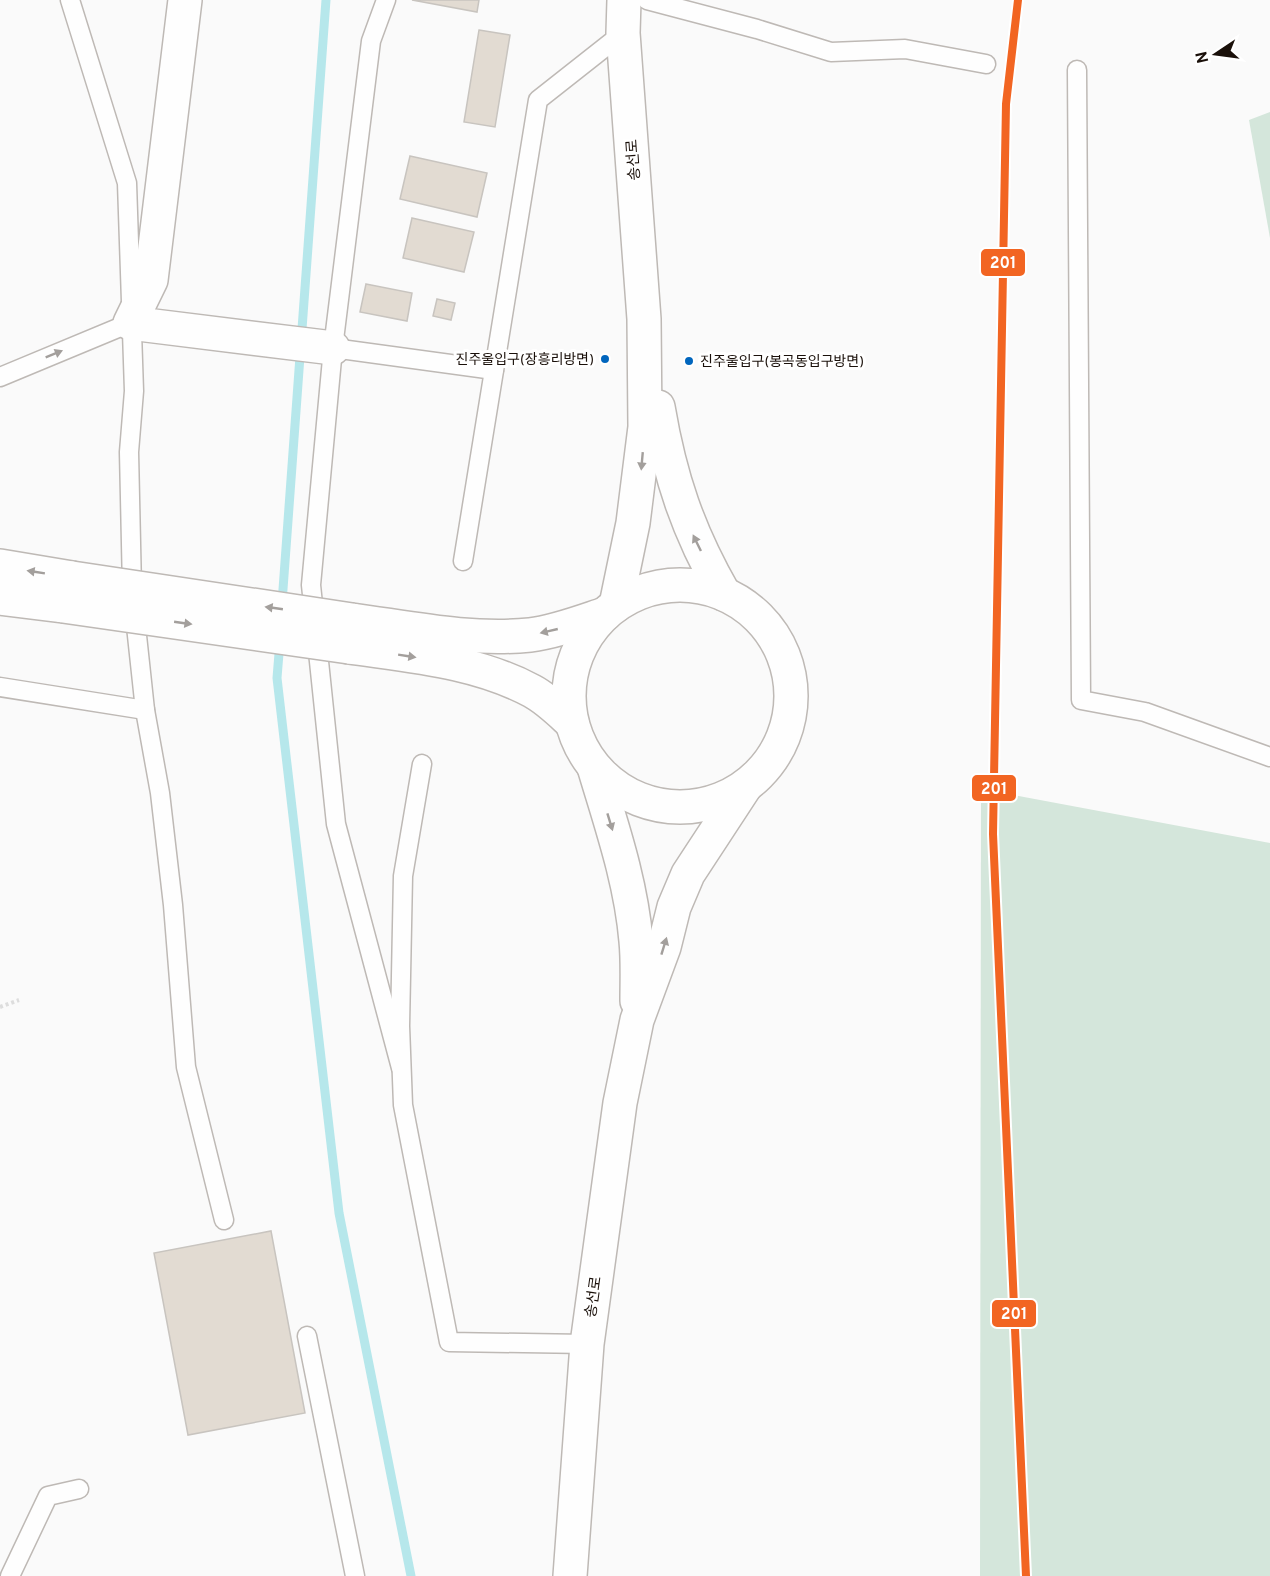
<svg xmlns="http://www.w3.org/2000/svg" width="1270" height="1576" viewBox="0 0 1270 1576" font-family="Overpass,'Noto Sans KR',sans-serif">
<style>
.green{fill:#d4e6db}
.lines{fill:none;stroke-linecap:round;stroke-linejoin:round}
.stream{stroke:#b6e7eb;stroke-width:9}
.building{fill:#e2dbd2;stroke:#c8c4bf;stroke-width:1.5}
.lane-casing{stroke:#beb9b5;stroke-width:21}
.street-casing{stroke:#beb9b5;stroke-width:36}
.secondary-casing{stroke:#beb9b5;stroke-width:36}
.highway-casing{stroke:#beb9b5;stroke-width:36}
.path{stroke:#ddd;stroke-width:4;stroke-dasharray:3 3;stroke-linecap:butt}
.lane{stroke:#fefefe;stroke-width:18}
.street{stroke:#fefefe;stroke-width:33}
.secondary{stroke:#fefefe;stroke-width:33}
.highway{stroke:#fefefe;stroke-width:33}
.highway-bridge-casing{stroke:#beb9b5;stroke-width:36;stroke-linecap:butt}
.highway-bridge{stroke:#fefefe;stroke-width:33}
.rail-1-casing{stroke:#fff;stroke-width:12}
.rail-1{stroke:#f26522;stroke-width:8}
.oneway{fill:#a39f9c}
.bus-dot{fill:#0065bd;stroke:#fff;stroke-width:2}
.labels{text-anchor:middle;stroke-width:6;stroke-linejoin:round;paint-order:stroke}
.bus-label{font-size:14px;fill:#1a100a;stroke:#fff;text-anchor:end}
.street-label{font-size:15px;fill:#1a100a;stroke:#fff}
.line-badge{stroke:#fff;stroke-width:2}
.badge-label{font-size:16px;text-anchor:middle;font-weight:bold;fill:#fff}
</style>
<rect width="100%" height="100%" fill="#fafafa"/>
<!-- green -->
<g class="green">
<polygon points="1270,112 1270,238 1249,120"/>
<polygon points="981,789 1270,843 1270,1576 980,1576"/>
</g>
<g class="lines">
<!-- stream -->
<g class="stream">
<polyline points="282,603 326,0"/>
<polyline points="280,641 277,678 339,1213 411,1576"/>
</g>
</g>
<!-- building -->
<g class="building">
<polygon points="412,0 479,0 477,12"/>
<polygon points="479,30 510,35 495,127 464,122"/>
<polygon points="410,156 487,173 477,217 400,199"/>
<polygon points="412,218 474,232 464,272 403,258"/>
<polygon points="366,284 412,293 407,321 360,312"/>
<polygon points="437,299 455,303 451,320 433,316"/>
<polygon points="271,1231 305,1413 188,1435 154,1253"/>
</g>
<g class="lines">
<defs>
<g id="lane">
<polyline points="70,0 127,183 134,391 129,452 132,589 145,710 160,793 173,905 186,1067 224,1220"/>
<polyline points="386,0 371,41 333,348 311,585 336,824 401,1068"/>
<polyline points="647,0 757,29 831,52 905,49 986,64"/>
<polyline points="1077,70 1081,700 1145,712 1270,757"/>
<polyline points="333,348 494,370"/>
<polyline points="0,377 130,323"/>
<polyline points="463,561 538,100 623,33"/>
<polyline points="0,687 145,710"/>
<polyline points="422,764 403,876 400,1026 403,1105 449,1342 587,1344"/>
<polyline points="307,1336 355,1576"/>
<polyline points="10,1576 48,1496 79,1489"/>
</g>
<polyline id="street" points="185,0 151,280 130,323 333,348"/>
<g id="secondary">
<path d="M658 407C670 478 688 531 724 594"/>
<circle cx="680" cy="696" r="111"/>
<polyline points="616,605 633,523 645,427 644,319 623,33 624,0"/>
<path d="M594 767C611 824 631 881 636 941 638 960 637 981 637 1001"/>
<polyline points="570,1576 587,1344 620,1103 637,1020 664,947 674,907 688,874 745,787"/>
</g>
<g id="highway">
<polyline points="0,566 72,578"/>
<polyline points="0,598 63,606"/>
<path d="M352 620C411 628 470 641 530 635 555 632 581 622 605 614"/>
<path d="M349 647C411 656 476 661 532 691 547 699 560 712 572 723"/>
</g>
</defs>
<!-- lane casing -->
<use href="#lane" class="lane-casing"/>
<!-- street casing -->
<use href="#street" class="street-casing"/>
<!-- secondary casing -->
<use href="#secondary" class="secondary-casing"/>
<!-- highway casing -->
<use href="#highway" class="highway-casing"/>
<!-- path -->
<polyline class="path" points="0,1007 19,1000"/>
<!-- lane -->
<use href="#lane" class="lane"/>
<!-- street -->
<use href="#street" class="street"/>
<!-- secondary -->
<use href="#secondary" class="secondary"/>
<!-- highway -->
<use href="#highway" class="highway"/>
<defs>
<g id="highway-bridge">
<polyline points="72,578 352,620"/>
<polyline points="63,606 349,647"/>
</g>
</defs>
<!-- highway-bridge casing -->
<use href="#highway-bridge" class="highway-bridge-casing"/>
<!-- highway-bridge -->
<use href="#highway-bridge" class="highway-bridge"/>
<defs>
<polyline id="rail-1" points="1018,0 1006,104 993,834 1026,1576"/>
</defs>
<!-- rail-1 casing -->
<use href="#rail-1" class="rail-1-casing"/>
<!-- rail-1 -->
<use href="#rail-1" class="rail-1"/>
</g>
<!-- one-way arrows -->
<defs><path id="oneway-solid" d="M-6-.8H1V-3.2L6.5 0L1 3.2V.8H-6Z" transform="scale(1.5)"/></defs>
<g class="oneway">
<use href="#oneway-solid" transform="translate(54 354) rotate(-22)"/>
<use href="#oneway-solid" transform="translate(642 461) rotate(95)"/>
<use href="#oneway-solid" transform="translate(697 543) rotate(-116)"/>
<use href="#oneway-solid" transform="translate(36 572) rotate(-171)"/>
<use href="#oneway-solid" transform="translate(274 608) rotate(-172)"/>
<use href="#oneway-solid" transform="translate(183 623) rotate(8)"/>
<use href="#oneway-solid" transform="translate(549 631) rotate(167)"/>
<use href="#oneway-solid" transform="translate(407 656) rotate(9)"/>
<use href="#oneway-solid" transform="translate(610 822) rotate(73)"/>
<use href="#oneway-solid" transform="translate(664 946) rotate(-73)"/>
</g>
<!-- markers -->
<g class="bus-dot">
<circle cx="605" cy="359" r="5"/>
<circle cx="689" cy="361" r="5"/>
</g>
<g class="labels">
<!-- bus labels -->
<g class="bus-label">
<text x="594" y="364">진주울입구(장흥리방면)</text>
<text x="700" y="366" text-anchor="start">진주울입구(봉곡동입구방면)</text>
</g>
<!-- street labels -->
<g class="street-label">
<text transform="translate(633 160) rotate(-94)" y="5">송선로</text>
<text transform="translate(593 1297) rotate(-82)" y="5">송선로</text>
</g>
</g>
<g class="line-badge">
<rect x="980" y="248" width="46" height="29" rx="6" fill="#f26522"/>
<rect x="971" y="774" width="46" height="28" rx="6" fill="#f26522"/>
<rect x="991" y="1299" width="46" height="29" rx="6" fill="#f26522"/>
</g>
<g class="badge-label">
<text x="1003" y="268">201</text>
<text x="994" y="794">201</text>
<text x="1014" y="1319">201</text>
</g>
<!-- north arrow -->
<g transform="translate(1216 54) rotate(257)" stroke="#ffffff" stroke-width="4.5" paint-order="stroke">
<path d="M0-4.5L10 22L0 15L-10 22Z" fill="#1a100a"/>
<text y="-9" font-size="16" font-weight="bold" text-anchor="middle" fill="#1a100a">N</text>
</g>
</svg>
